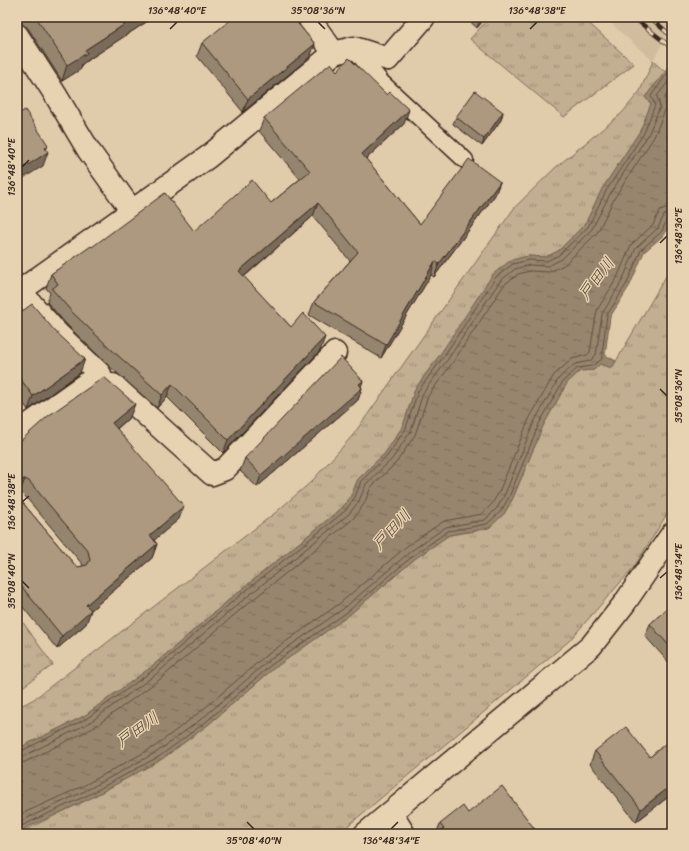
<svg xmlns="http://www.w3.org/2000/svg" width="689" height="851" viewBox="0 0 689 851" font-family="Sriracha,'Klee One',sans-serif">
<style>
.built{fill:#d1bc9e}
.grass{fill:url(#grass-tufts);stroke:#7e6c58}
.water{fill:url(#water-ripples);stroke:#73614e}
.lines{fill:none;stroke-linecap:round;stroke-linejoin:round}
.shore{stroke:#604e3e;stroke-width:1}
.service-casing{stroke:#3b2a1e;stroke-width:19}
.minor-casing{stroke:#3b2a1e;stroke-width:25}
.tertiary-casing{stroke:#3b2a1e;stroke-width:25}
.service{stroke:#e7d2b1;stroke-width:16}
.minor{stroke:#e7d2b1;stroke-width:22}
.tertiary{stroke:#e7d2b1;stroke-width:22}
.rail-casing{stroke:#3b2a1e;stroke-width:4.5}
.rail{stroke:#e7d2b1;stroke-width:3;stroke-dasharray:9;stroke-linecap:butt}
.wall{fill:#95846e;stroke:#3b2a1e}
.shaded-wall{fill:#796b5a;stroke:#3b2a1e}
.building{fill:#ad9980;stroke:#3b2a1e}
.ticks{fill:none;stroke:#3b2a1e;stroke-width:1.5}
.labels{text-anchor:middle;stroke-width:3;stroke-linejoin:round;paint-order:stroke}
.water-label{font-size:16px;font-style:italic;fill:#524132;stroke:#e7d2b1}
.neatline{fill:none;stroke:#3b2a1e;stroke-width:1.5}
.ticks-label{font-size:10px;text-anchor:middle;fill:#3b2a1e}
</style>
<defs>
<pattern id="grass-tufts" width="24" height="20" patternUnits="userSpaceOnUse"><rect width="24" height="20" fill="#c2ae91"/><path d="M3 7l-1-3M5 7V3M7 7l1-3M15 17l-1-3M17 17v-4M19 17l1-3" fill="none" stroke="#9f8e76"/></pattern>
<pattern id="water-ripples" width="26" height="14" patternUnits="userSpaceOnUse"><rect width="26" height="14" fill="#98856e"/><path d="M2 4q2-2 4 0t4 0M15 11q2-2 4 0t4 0" fill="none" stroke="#7d6d5a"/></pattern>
</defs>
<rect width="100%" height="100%" fill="#e0cbab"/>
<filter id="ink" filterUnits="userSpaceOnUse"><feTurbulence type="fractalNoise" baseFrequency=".025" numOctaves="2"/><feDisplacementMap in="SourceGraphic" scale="8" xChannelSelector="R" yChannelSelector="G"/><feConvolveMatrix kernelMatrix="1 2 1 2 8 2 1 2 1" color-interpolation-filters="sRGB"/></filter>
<g filter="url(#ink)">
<!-- built -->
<polygon class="built" points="604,17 664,17 672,24 653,61"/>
<!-- grass -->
<g class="grass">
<polygon points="490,17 582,17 634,64 564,117 470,39"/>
<polygon points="653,61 665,72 645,97 651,104 640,131 602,189 585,224 558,251 546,257 528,256 441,353 415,389 403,426 385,453 358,479 351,496 342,508 231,598 150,668 84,716 17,749 17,708 34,699 275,513 312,481 353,435 515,207 555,168 622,113 640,91"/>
<polygon points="672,266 672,506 634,567 569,641 338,834 17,834 89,799 162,759 209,724 273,669 348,616 416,558 449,535 477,531 504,514 513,498 543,426 567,383 580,371 594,370 600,364 612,368"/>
<polygon points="17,614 53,665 17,691"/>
</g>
<!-- water -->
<polygon class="water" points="672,59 672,214 665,234 644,252 630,285 610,317 605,355 616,361 612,368 600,364 594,370 580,371 567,383 543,426 513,498 504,514 489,528 449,535 416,558 348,616 273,669 209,724 162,759 89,799 17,832 17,749 84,716 150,668 231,598 342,508 351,496 358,479 385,453 403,426 415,389 441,353 493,274 511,260 528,256 546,257 558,251 585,224 602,189 640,131 651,104 645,97 665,72"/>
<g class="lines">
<!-- shore -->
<g class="shore">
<polyline points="17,753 86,719 152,671 233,601 345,511 355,497 361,481 388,455 406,428 418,391 444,356 496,277 513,264 529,260 547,261 559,255 588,227 606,191 644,133 655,105 651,96 672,67"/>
<polyline points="17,758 22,757 89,723 155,675 237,605 349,514 359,501 366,484 392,459 411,431 423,393 448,359 500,281 515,269 529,265 548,266 562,259 592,229 610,194 648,135 660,107 657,96 672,77"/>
<polyline points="17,764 25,762 93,728 159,680 240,610 353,519 364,504 371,487 396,463 415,435 428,396 453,362 504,285 518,274 530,271 549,272 564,265 597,233 615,197 654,137 666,108 665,97 672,87"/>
<polyline points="17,816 83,786 154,747 200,712 264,657 339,604 407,546 444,521 482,514 492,504 499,492 529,419 554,375 572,359 587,355 590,352 597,310 617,278 631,245 653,225 660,210 672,206"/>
<polyline points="17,823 85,791 157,752 204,717 268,661 343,609 411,551 446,527 485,520 497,508 505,494 534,422 559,378 575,364 590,361 596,355 602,314 622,281 636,248 658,228 664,215 672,212"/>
<polyline points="17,828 88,795 160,756 207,721 271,665 346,613 414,555 448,531 487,524 501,511 509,497 539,424 563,381 578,368 592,366 602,359 602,354 607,315 627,283 641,250 662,231 667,219 672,217"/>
</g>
<defs>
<polyline id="service" points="354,48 381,82 465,160"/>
<g id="minor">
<polyline points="308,17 334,53"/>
<polyline points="17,35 55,94 89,151 132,211"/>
<polyline points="113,385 212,474 225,469 335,353"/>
<polyline points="17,433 100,374 58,334 20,291 208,157 334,53 354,48 388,59 424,17"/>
<polyline points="391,813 404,834"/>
</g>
<polyline id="tertiary" points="365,834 591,646 624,604 672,534"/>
</defs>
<!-- service casing -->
<use href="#service" class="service-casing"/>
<!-- minor casing -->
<use href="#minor" class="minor-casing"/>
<!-- tertiary casing -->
<use href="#tertiary" class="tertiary-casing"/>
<!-- service -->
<use href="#service" class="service"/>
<!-- minor -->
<use href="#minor" class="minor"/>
<!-- tertiary -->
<use href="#tertiary" class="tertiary"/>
<defs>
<g id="rail">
<polyline points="633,17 672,48"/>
<polyline points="650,17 672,37"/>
</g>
</defs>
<!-- rail casing -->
<use href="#rail" class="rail-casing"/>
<!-- rail -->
<use href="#rail" class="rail"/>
</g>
<!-- wall -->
<g class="wall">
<polygon points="17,17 154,17 82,64 81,69 62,81 28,28 22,24 17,23"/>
<polygon points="465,17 486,17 477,28"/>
<polygon points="299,25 315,44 310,57 243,112 197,56 202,43"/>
<polygon points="337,71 404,124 366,159 420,224 500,182 495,195 434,277 431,275 381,358 309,315 314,302 350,261 313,216 244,277 291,327 320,351 223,453 167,397 157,408 108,365 67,325 47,302 50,293 46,288 51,274 92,247 194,231 271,203 300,179 259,131 264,118"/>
<polygon points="503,112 501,120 482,146 453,124 456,117"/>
<polygon points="17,315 80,373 28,410 17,394"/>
<polygon points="361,386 362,388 358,400 257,487 240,471 245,458"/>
<polygon points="130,417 117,429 179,519 154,540 157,544 152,558 91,610 86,624 57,649 17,600 17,496 74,564 78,567 83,566 83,565 24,495 20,492 17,492 17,444"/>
<polygon points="672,604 672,666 645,636 650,624"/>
<polygon points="672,738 672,794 636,822 590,764 595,751 650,757"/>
<polygon points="468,813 537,832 537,834 436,834 440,824"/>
</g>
<!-- shaded-wall -->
<g class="shaded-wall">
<polygon points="136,17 154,17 82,64 81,69 62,81 67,65 85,50"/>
<polygon points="299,17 302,17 299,26 295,20"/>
<polygon points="481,17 486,17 477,28"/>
<polygon points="315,44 310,57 243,112 248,99"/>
<polygon points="409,110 404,124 357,167 362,154"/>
<polygon points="503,112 501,120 482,146 484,139"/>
<polygon points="48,145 45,154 48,152 43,166 17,182 17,172"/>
<polygon points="500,182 495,195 434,277 439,264"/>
<polygon points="318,203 313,216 234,285 239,271"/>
<polygon points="435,261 431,275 381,358 386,345"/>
<polygon points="325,337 320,351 223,453 228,440"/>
<polygon points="85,359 80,373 28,410 33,396"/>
<polygon points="363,381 360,390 362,388 358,400 257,487 261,475"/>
<polygon points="172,384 167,397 157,408 162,395"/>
<polygon points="135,404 130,417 107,437 112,423"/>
<polygon points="25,479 20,492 17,492 17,480"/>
<polygon points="184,506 179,519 145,548 150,535"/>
<polygon points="157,544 152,558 91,610 86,624 57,649 62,636 86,605"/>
<polygon points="672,785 672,794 636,822 641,809"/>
</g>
<!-- building -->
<g class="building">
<polygon points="36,17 136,17 85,50 87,53 67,65"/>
<polygon points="234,17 299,17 295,20 315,44 248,99 202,43"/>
<polygon points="349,58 387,95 390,92 409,110 362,154 420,224 469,159 500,182 439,264 435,261 386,345 314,302 358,252 318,203 239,271 291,327 303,313 325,337 228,440 172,384 162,395 113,351 72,312 52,289 58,284 51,274 91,246 92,247 165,193 194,231 252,180 271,203 310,171 264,118 331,63 337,71"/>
<polygon points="475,91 503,112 484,139 456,117"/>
<polygon points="17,109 20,113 25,110 48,145 45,148 48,152 17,172"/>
<polygon points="32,304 54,330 85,359 33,396 17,374 17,315"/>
<polygon points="341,357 363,381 359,384 362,388 261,475 245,458"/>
<polygon points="104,377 135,404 112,423 184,506 150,535 157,544 86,605 91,610 62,636 17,581 17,575 19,573 17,570 17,496 74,564 78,567 87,565 90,560 88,551 29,481 25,479 17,480 17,444 48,416"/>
<polygon points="672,604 672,649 650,624"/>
<polygon points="626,727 650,757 672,738 672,785 641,809 595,751"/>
<polygon points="502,786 537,832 535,834 438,834 444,829 440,824 463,806 468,813"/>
</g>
</g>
<!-- ticks -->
<path class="ticks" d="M318 22 325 29M170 29 177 22M530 29 537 22M22 167 29 160M660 243 667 236M660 389 667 396M22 502 29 496M660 578 667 572M22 581 29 588M247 822 254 829M391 829 398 822"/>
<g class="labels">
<!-- water labels -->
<g class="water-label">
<text transform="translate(596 278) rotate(-53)" y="6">戸田川</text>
<text transform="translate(391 529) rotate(-47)" y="6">戸田川</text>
<text transform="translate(137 729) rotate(-35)" y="6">戸田川</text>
</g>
</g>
<!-- margin -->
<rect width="689" height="851" fill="none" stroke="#e7d2b1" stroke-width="44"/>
<rect x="22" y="22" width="645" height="807" class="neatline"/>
<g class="ticks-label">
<text x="177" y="14">136°48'40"E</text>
<text x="318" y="14">35°08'36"N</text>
<text x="537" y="14">136°48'38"E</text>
<text transform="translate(11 167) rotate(-90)" y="4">136°48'40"E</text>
<text transform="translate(678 236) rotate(-90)" y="4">136°48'36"E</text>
<text transform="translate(678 396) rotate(-90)" y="4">35°08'36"N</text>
<text transform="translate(11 502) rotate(-90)" y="4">136°48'38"E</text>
<text transform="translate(678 572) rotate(-90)" y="4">136°48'34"E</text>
<text transform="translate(11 581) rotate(-90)" y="4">35°08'40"N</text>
<text x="254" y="844">35°08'40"N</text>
<text x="391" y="844">136°48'34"E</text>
</g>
</svg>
